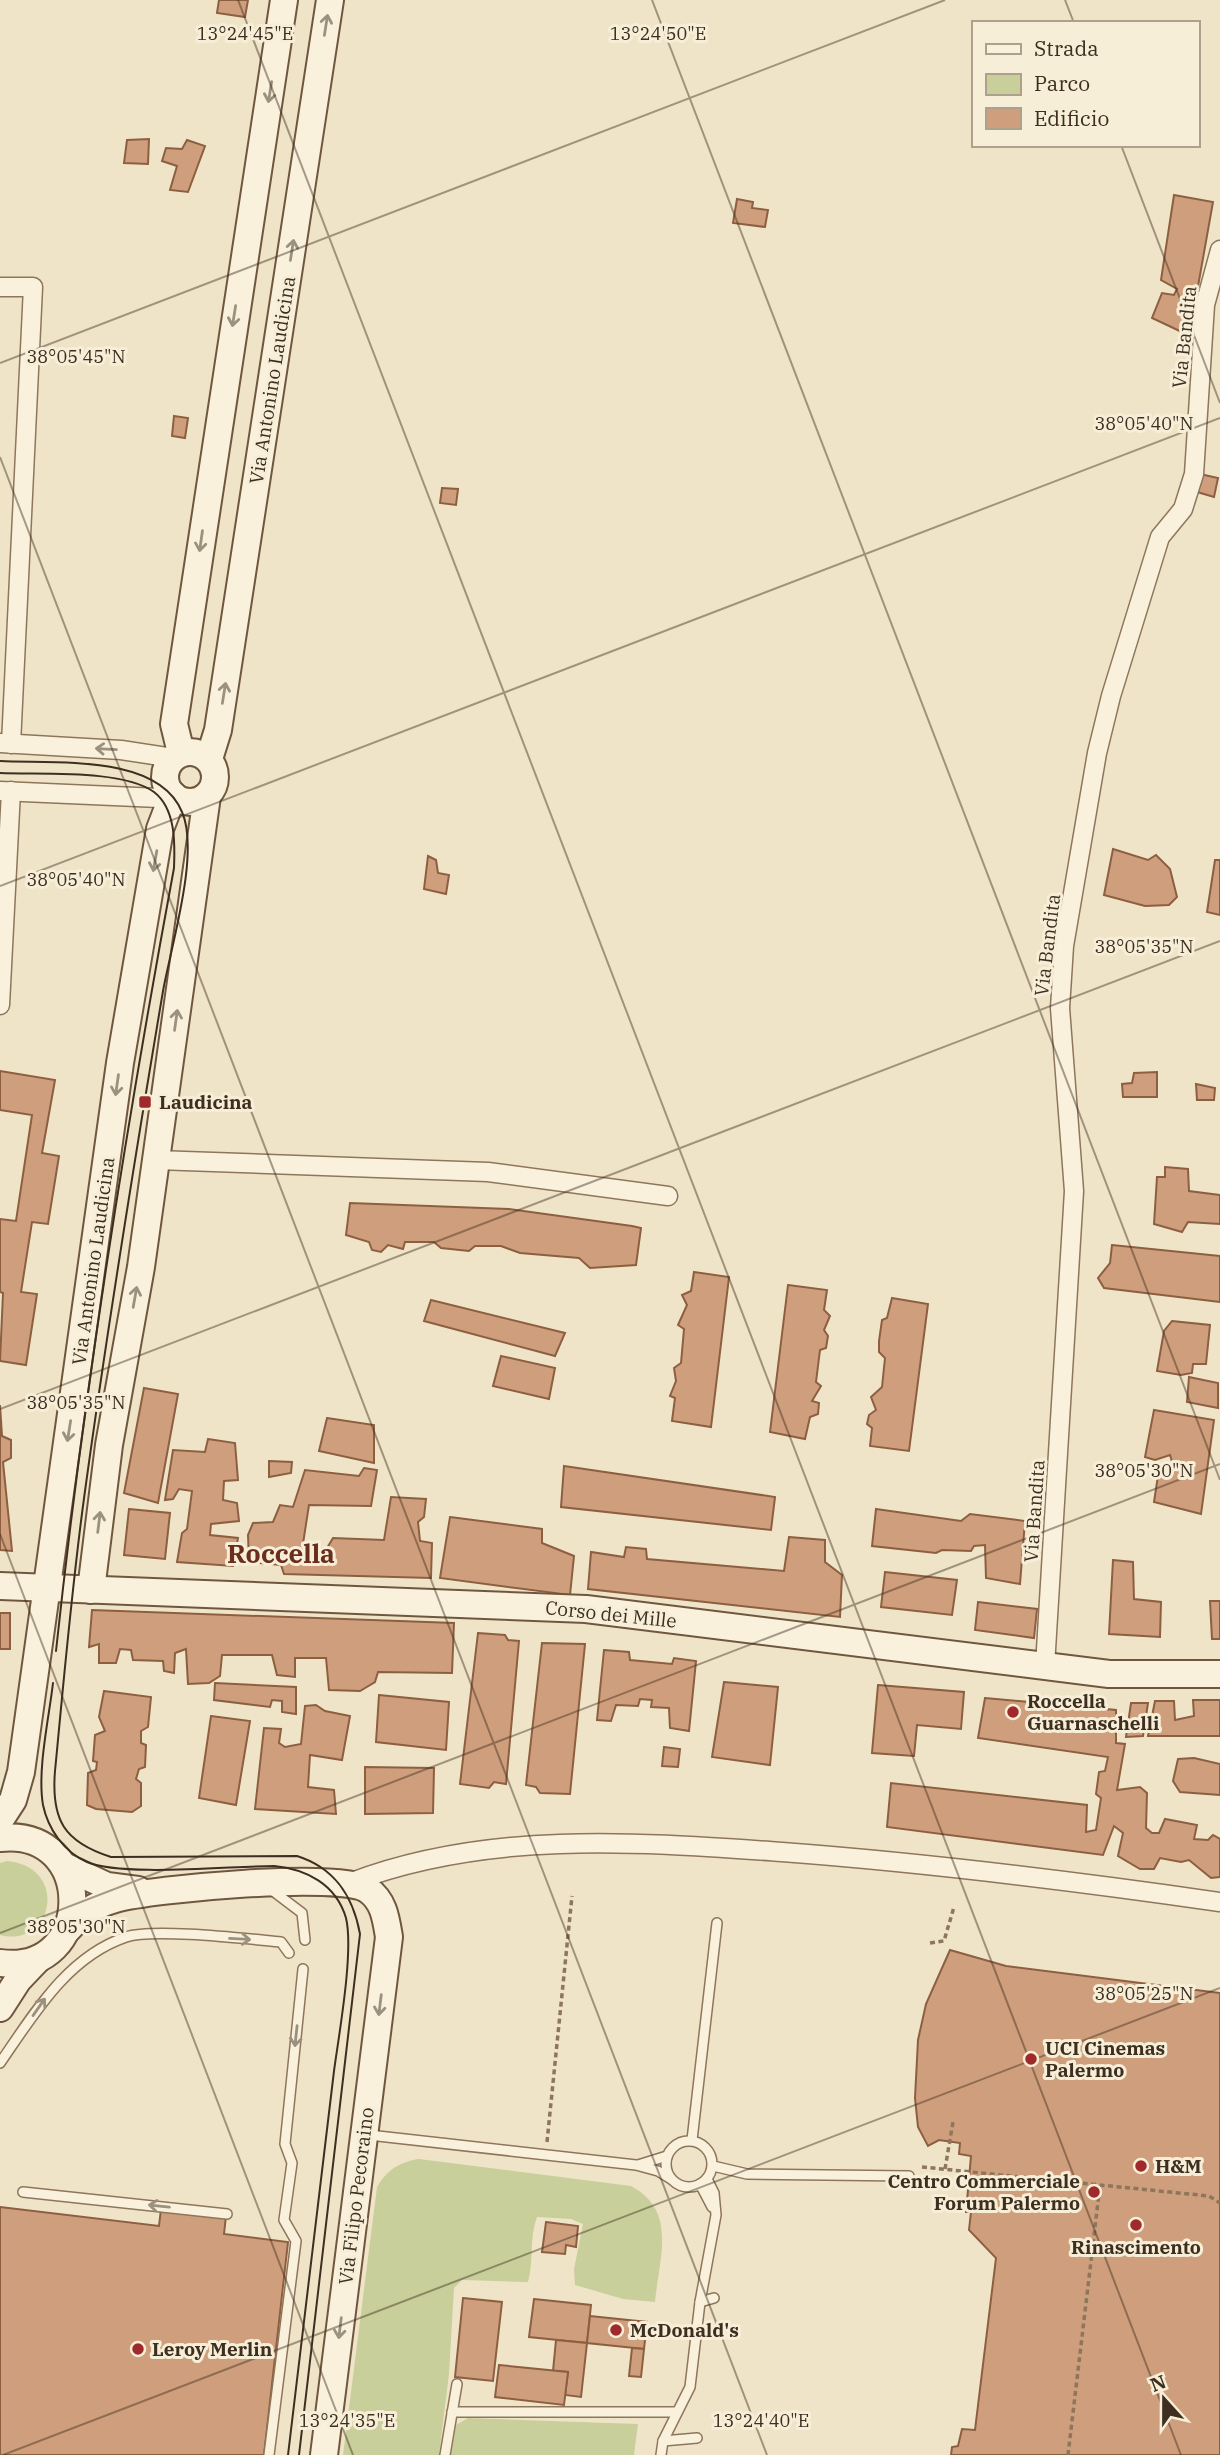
<svg xmlns="http://www.w3.org/2000/svg" width="1220" height="2455" viewBox="0 0 1220 2455" font-family="'IBM Plex Serif',serif">
<style>
.green{fill:#c9cf9b}
.building{fill:#cf9f7d;stroke:#8d5f41;stroke-width:2}
.lines{fill:none;stroke-linecap:round;stroke-linejoin:round}
.lane-casing{stroke:#8d765c;stroke-width:12}
.street-casing{stroke:#8d765c;stroke-width:21}
.secondary-casing{stroke:#6f573f;stroke-width:30}
.path{stroke:#8d765c;stroke-width:3.5;stroke-dasharray:5 3.5;stroke-linecap:butt}
.lane{stroke:#faf1dc;stroke-width:9}
.street{stroke:#faf1dc;stroke-width:18}
.secondary{stroke:#faf1dc;stroke-width:26}
.tram{stroke:#3d2e20;stroke-width:2}
.oneway{stroke:#9c907e}
.ticks{fill:none;stroke:#3d2e20;stroke-width:2;stroke-opacity:0.45}
.poi-dot{fill:#9e2a2b;stroke:#f7eed8;stroke-width:2.5}
.labels{text-anchor:middle;stroke-width:6;stroke-linejoin:round;paint-order:stroke}
.street-label{font-size:19px;fill:#3d2e20;stroke:#f7eed8}
.poi-label{font-size:19px;font-weight:bold;fill:#3d2e20;stroke:#f7eed8;text-anchor:start}
.district-label{font-size:26px;font-weight:bold;fill:#6b2e1e;stroke:#f7eed8}
.ticks-label{font-size:18px;text-anchor:middle;fill:#3d2e20;stroke:#f7eed8;stroke-width:6;stroke-linejoin:round;paint-order:stroke}
</style>
<rect width="100%" height="100%" fill="#f0e4c8"/>
<!-- green -->
<g class="green">
<path d="M7 1861C70 1867 53 1949 0 1935V1863Z"/>
<path d="M419 2159 631 2186C678 2211 659 2258 655 2302L623 2299 575 2285 574 2269 583 2224 571 2219 537 2217C529 2238 534 2260 528 2282L462 2280 454 2288 449 2374 439 2455H343L377 2187C387 2170 399 2162 419 2159Z"/>
<polygon points="468,2418 638,2424 634,2455 451,2455 456,2425"/>
</g>
<!-- building -->
<g class="building">
<polygon points="219,0 248,0 245,17 217,13"/>
<polygon points="149,139 148,164 124,163 127,140"/>
<polygon points="187,140 205,146 188,192 170,190 177,166 162,161 166,148 182,149"/>
<polygon points="1174,195 1213,202 1197,292 1184,333 1152,318 1162,293 1174,295 1177,289 1161,280"/>
<polygon points="737,199 753,202 752,208 768,210 765,227 733,223"/>
<polygon points="174,416 188,418 185,438 172,436"/>
<polygon points="1200,474 1218,478 1214,497 1197,492"/>
<polygon points="442,488 458,489 456,505 440,503"/>
<polygon points="1113,849 1148,860 1156,855 1170,869 1177,897 1169,905 1145,906 1104,895"/>
<polygon points="428,856 436,860 438,873 449,875 446,894 424,889"/>
<polygon points="1215,860 1220,860 1220,915 1207,912"/>
<polygon points="0,1071 55,1080 42,1153 59,1156 48,1224 32,1222 21,1292 37,1294 26,1365 0,1361 3,1293 0,1292 0,1219 16,1221 32,1115 0,1110"/>
<polygon points="1157,1072 1157,1097 1123,1097 1122,1084 1132,1083 1134,1073"/>
<polygon points="1196,1084 1215,1088 1214,1100 1197,1100"/>
<polygon points="1165,1167 1188,1169 1189,1191 1220,1195 1220,1224 1188,1222 1182,1232 1154,1224 1157,1177 1165,1177"/>
<polygon points="350,1203 509,1209 632,1226 641,1228 636,1265 590,1268 579,1258 520,1253 501,1246 475,1246 469,1251 441,1248 434,1242 405,1242 403,1249 388,1245 381,1252 372,1250 369,1242 346,1235"/>
<polygon points="1112,1245 1220,1256 1220,1302 1104,1288 1098,1278 1110,1263"/>
<polygon points="694,1272 729,1277 711,1427 672,1421 675,1398 670,1396 676,1381 674,1368 681,1363 684,1329 678,1325 687,1305 682,1295 691,1291"/>
<polygon points="788,1285 827,1290 824,1310 830,1316 824,1330 828,1336 826,1348 820,1350 816,1382 821,1386 812,1401 819,1403 818,1414 810,1417 805,1439 770,1432"/>
<polygon points="892,1298 928,1304 909,1451 870,1446 872,1428 867,1424 869,1415 876,1410 871,1397 882,1387 885,1358 879,1352 879,1341 882,1320 887,1318"/>
<polygon points="431,1300 565,1333 555,1356 424,1321"/>
<polygon points="1172,1321 1210,1325 1206,1364 1193,1364 1192,1373 1181,1375 1157,1371 1164,1331"/>
<polygon points="501,1356 555,1368 549,1399 493,1386"/>
<polygon points="1189,1377 1218,1383 1218,1408 1187,1402"/>
<polygon points="144,1388 178,1394 158,1503 124,1493"/>
<polygon points="0,1405 2,1436 11,1440 11,1458 3,1462 12,1551 0,1550"/>
<polygon points="1154,1410 1214,1420 1201,1514 1154,1502 1159,1469 1174,1468 1170,1455 1155,1460 1145,1457"/>
<polygon points="327,1418 374,1425 374,1463 319,1451"/>
<polygon points="208,1439 235,1443 238,1480 224,1481 223,1500 237,1503 239,1521 211,1524 210,1535 238,1538 233,1566 177,1562 182,1533 187,1529 192,1491 179,1489 173,1499 165,1500 173,1450 205,1452"/>
<polygon points="269,1461 292,1462 291,1473 269,1477"/>
<polygon points="564,1466 775,1497 771,1530 561,1507"/>
<polygon points="364,1468 377,1470 371,1506 309,1505 302,1550 327,1548 333,1538 384,1540 391,1497 426,1499 424,1517 418,1522 420,1541 432,1543 431,1578 284,1574 281,1565 249,1562 248,1535 253,1523 273,1522 280,1505 293,1507 305,1470 359,1476"/>
<polygon points="129,1509 170,1513 165,1559 124,1555"/>
<polygon points="876,1509 961,1521 970,1514 1025,1521 1020,1584 986,1578 985,1545 974,1546 971,1551 942,1550 936,1553 872,1546"/>
<polygon points="450,1517 542,1529 542,1543 574,1556 570,1595 440,1578"/>
<polygon points="789,1537 825,1540 825,1562 842,1575 840,1617 588,1589 591,1552 624,1557 626,1547 646,1549 647,1559 784,1571"/>
<polygon points="1113,1560 1133,1562 1134,1599 1161,1602 1160,1637 1109,1634"/>
<polygon points="885,1572 957,1580 952,1615 881,1607"/>
<polygon points="1210,1601 1220,1601 1220,1639 1212,1639"/>
<polygon points="978,1602 1037,1609 1034,1638 975,1630"/>
<polygon points="92,1610 454,1623 452,1673 378,1672 375,1682 360,1691 329,1690 326,1658 295,1658 295,1677 277,1675 272,1655 222,1655 220,1676 209,1683 188,1684 186,1649 175,1653 174,1673 164,1671 163,1661 133,1660 131,1650 120,1649 116,1663 99,1663 99,1644 89,1647"/>
<rect x="0" y="1613" width="10" height="36"/>
<polygon points="478,1633 505,1635 508,1640 519,1641 506,1784 494,1782 489,1788 460,1784"/>
<polygon points="542,1643 585,1644 570,1794 540,1793 536,1787 526,1785"/>
<polygon points="604,1650 629,1652 630,1660 672,1664 674,1658 696,1661 689,1731 670,1728 669,1708 651,1707 652,1700 640,1699 638,1706 616,1705 611,1721 597,1720"/>
<polygon points="724,1682 778,1687 770,1765 712,1757"/>
<polygon points="215,1683 296,1687 296,1714 282,1712 282,1701 272,1700 270,1707 214,1700"/>
<polygon points="878,1685 964,1692 961,1729 917,1725 914,1756 872,1753"/>
<polygon points="104,1691 151,1697 148,1727 141,1731 141,1743 146,1745 145,1767 139,1769 136,1779 141,1783 141,1806 132,1812 96,1809 87,1805 88,1773 96,1770 97,1762 93,1761 95,1735 105,1731 99,1717"/>
<polygon points="379,1695 449,1702 446,1750 376,1742"/>
<polygon points="985,1698 1116,1710 1116,1743 1125,1744 1117,1790 1140,1787 1147,1793 1146,1828 1152,1833 1159,1833 1165,1819 1197,1825 1194,1839 1208,1840 1213,1835 1220,1839 1220,1877 1211,1878 1189,1860 1181,1862 1160,1858 1154,1869 1140,1869 1118,1856 1123,1833 1114,1826 1103,1855 887,1827 891,1783 1087,1805 1086,1832 1096,1830 1101,1798 1096,1794 1099,1772 1105,1771 1108,1757 978,1738"/>
<polygon points="1193,1700 1220,1700 1220,1736 1148,1736 1155,1701 1174,1701 1175,1720 1194,1716"/>
<polygon points="1131,1703 1148,1703 1143,1736 1126,1737"/>
<polygon points="316,1705 325,1711 350,1716 342,1760 310,1755 308,1787 334,1790 336,1814 255,1809 264,1728 281,1729 279,1743 285,1747 301,1744 305,1706"/>
<polygon points="211,1716 250,1721 236,1805 199,1798"/>
<polygon points="664,1747 680,1749 678,1767 662,1766"/>
<polygon points="1194,1758 1220,1764 1220,1795 1180,1792 1173,1781 1178,1759"/>
<polygon points="365,1767 434,1768 433,1813 365,1814"/>
<polygon points="950,1950 1006,1966 1220,1993 1220,2455 951,2455 952,2447 958,2446 962,2429 975,2430 996,2258 969,2230 971,2212 966,2212 971,2156 959,2154 960,2143 939,2140 928,2146 918,2127 915,2098 918,2040 926,2004"/>
<polygon points="0,2207 159,2226 161,2209 226,2216 224,2234 288,2242 264,2455 0,2455"/>
<polygon points="546,2222 578,2226 576,2247 566,2245 565,2254 542,2252"/>
<polygon points="463,2298 502,2302 493,2381 455,2377"/>
<polygon points="534,2299 591,2305 587,2343 529,2337"/>
<polygon points="590,2316 647,2322 644,2349 587,2343"/>
<polygon points="556,2340 587,2343 581,2397 565,2395 568,2372 553,2371"/>
<polygon points="632,2348 644,2349 641,2377 629,2376"/>
<polygon points="499,2365 568,2372 564,2405 495,2397"/>
</g>
<g class="lines">
<defs>
<g id="lane">
<polyline points="273,1891 302,1913 305,1940"/>
<path d="M0 2063C34 2014 67 1957 126 1937 154 1928 248 1939 281 1942L289 1953"/>
<polyline points="369,2135 636,2165 658,2171 671,2179"/>
<polyline points="692,2140 717,1923"/>
<circle cx="689" cy="2164" r="23"/>
<polyline points="638,2165 667,2156"/>
<polyline points="713,2166 747,2174 909,2176"/>
<polyline points="700,2184 712,2207"/>
<polyline points="23,2192 227,2214"/>
<polyline points="700,2302 714,2298"/>
<polyline points="452,2412 677,2412"/>
<polyline points="663,2441 697,2438"/>
<polyline points="269,2455 296,2241 284,2220 292,2163 285,2144 303,1969"/>
<polyline points="445,2455 457,2384"/>
<polyline points="661,2455 663,2441 690,2387 700,2302 716,2215 714,2193 707,2179"/>
</g>
<g id="street">
<polyline points="0,287 33,287 11,744"/>
<polyline points="0,743 121,750 173,758"/>
<polyline points="0,791 159,798 171,792"/>
<polyline points="0,1005 11,791"/>
<polyline points="156,1160 488,1172 668,1196"/>
<polyline points="1045,1666 1074,1191 1060,1008 1064,946 1097,753 1111,696 1160,537 1183,509 1194,474 1205,305 1220,250"/>
<path d="M352 1882C489 1830 639 1842 782 1852 929 1863 1074 1881 1220 1902"/>
</g>
<g id="secondary">
<circle cx="190" cy="777" r="25"/>
<polyline points="181,753 174,724 284,0"/>
<polyline points="209,759 218,730 330,0"/>
<polyline points="0,1586 586,1609 1109,1674 1220,1674"/>
<polyline points="91,1590 109,1445 141,1267 207,796"/>
<polyline points="0,1820 13,1800 21,1772 120,1063 160,829 173,795"/>
<path d="M0 1838C97 1827 96 1976 0 1963"/>
<polyline points="64,1866 107,1886 138,1890"/>
<path d="M67 1930C82 1914 94 1905 115 1899 151 1889 343 1871 368 1890 384 1901 386 1919 389 1937L324 2455"/>
<polyline points="0,2008 18,1980 38,1959"/>
</g>
</defs>
<!-- lane casing -->
<use href="#lane" class="lane-casing"/>
<!-- street casing -->
<use href="#street" class="street-casing"/>
<!-- secondary casing -->
<use href="#secondary" class="secondary-casing"/>
<!-- path -->
<g class="path">
<polyline points="930,1943 944,1941 954,1907"/>
<polyline points="547,2142 572,1896"/>
<polyline points="922,2167 1209,2196 1220,2203"/>
<polyline points="945,2169 953,2122"/>
<polyline points="1068,2455 1100,2185"/>
</g>
<!-- lane -->
<use href="#lane" class="lane"/>
<!-- street -->
<use href="#street" class="street"/>
<!-- secondary -->
<use href="#secondary" class="secondary"/>
<!-- tram -->
<g class="tram">
<path d="M0 761C53 764 158 753 182 812 200 853 171 946 163 991 135 1157 108 1324 85 1491 72 1584 64 1678 55 1771 51 1820 64 1842 111 1857L297 1856C335 1868 353 1896 360 1934L299 2455"/>
<path d="M0 773C40 775 122 769 154 792 176 809 175 844 174 868 126 1127 84 1389 56 1651"/>
<path d="M53 1683C49 1718 37 1770 43 1805 48 1829 64 1852 87 1862 122 1877 231 1866 274 1866 306 1869 336 1884 346 1918 354 1951 339 2034 334 2071 319 2199 304 2327 288 2455"/>
</g>
</g>
<!-- one-way arrows -->
<defs><path id="oneway-shaft" d="M-6 0H5M1.5-3L5.5 0L1.5 3" fill="none" stroke-width="1.6" stroke-linecap="round" stroke-linejoin="round" transform="scale(1.75)"/></defs>
<g class="oneway">
<use href="#oneway-shaft" transform="translate(326 25) rotate(-81)"/>
<use href="#oneway-shaft" transform="translate(270 92) rotate(99)"/>
<use href="#oneway-shaft" transform="translate(292 250) rotate(-81)"/>
<use href="#oneway-shaft" transform="translate(234 316) rotate(99)"/>
<use href="#oneway-shaft" transform="translate(201 541) rotate(98)"/>
<use href="#oneway-shaft" transform="translate(224 693) rotate(-81)"/>
<use href="#oneway-shaft" transform="translate(106 749) rotate(-177)"/>
<use href="#oneway-shaft" transform="translate(155 861) rotate(100)"/>
<use href="#oneway-shaft" transform="translate(176 1020) rotate(-82)"/>
<use href="#oneway-shaft" transform="translate(117 1085) rotate(98)"/>
<use href="#oneway-shaft" transform="translate(135 1297) rotate(-80)"/>
<use href="#oneway-shaft" transform="translate(69 1431) rotate(99)"/>
<use href="#oneway-shaft" transform="translate(99 1522) rotate(-83)"/>
<use href="#oneway-shaft" transform="translate(240 1939) rotate(3)"/>
<use href="#oneway-shaft" transform="translate(380 2005) rotate(97)"/>
<use href="#oneway-shaft" transform="translate(39 2007) rotate(-55)"/>
<use href="#oneway-shaft" transform="translate(296 2036) rotate(96)"/>
<use href="#oneway-shaft" transform="translate(159 2206) rotate(-174)"/>
<use href="#oneway-shaft" transform="translate(340 2328) rotate(97)"/>
</g>
<!-- ticks -->
<path class="ticks" d="M238 0 1181 2455M652 0 1220 1480M1065 0 1074 23M1121 145 1220 403M0 363 945 0M0 457 767 2455M0 886 1220 418M0 1409 1220 941M0 1534 353 2455M0 1933 1220 1464M3 2455 1220 1988"/>
<!-- markers -->
<g class="poi-dot">
<rect x="138" y="1095" width="14" height="14" rx="3.5"/>
<circle cx="1013" cy="1712" r="7"/>
<circle cx="1031" cy="2059" r="7"/>
<circle cx="1141" cy="2166" r="7"/>
<circle cx="1094" cy="2192" r="7"/>
<circle cx="1136" cy="2225" r="7"/>
<circle cx="616" cy="2330" r="7"/>
<circle cx="138" cy="2349" r="7"/>
</g>
<g class="labels">
<!-- street labels -->
<g class="street-label">
<text transform="translate(1184 337) rotate(-84)" y="7">Via Bandita</text>
<text transform="translate(272 380) rotate(-81)" y="7">Via Antonino Laudicina</text>
<text transform="translate(1047 945) rotate(-83)" y="7">Via Bandita</text>
<text transform="translate(93 1261) rotate(-82)" y="7">Via Antonino Laudicina</text>
<text transform="translate(1034 1511) rotate(-86)" y="7">Via Bandita</text>
<text transform="translate(611 1614) rotate(6)" y="7">Corso dei Mille</text>
<text transform="translate(356 2196) rotate(-83)" y="7">Via Filipo Pecoraino</text>
</g>
<!-- poi labels -->
<g class="poi-label">
<text x="159" y="1109">Laudicina</text>
<text x="1027" y="1708">Roccella<tspan x="1027" dy="22">Guarnaschelli</tspan></text>
<text x="1045" y="2055">UCI Cinemas<tspan x="1045" dy="22">Palermo</tspan></text>
<text x="1155" y="2173">H&amp;M</text>
<text x="1080" y="2188" text-anchor="end">Centro Commerciale<tspan x="1080" dy="22">Forum Palermo</tspan></text>
<text x="1136" y="2254" text-anchor="middle">Rinascimento</text>
<text x="630" y="2337">McDonald's</text>
<text x="152" y="2356">Leroy Merlin</text>
</g>
<!-- district labels -->
<g class="district-label">
<text x="281" y="1563">Roccella</text>
</g>
</g>
<g class="ticks-label">
<text x="245" y="40">13°24'45"E</text>
<text x="658" y="40">13°24'50"E</text>
<text x="76" y="363">38°05'45"N</text>
<text x="1144" y="430">38°05'40"N</text>
<text x="76" y="886">38°05'40"N</text>
<text x="1144" y="953">38°05'35"N</text>
<text x="76" y="1409">38°05'35"N</text>
<text x="1144" y="1477">38°05'30"N</text>
<text x="76" y="1933">38°05'30"N</text>
<text x="1144" y="2000">38°05'25"N</text>
<text x="347" y="2427">13°24'35"E</text>
<text x="761" y="2427">13°24'40"E</text>
</g>
<!-- legend -->
<rect x="972" y="21" width="228" height="126" fill="#f7eed8" stroke="#ada18e" stroke-width="2"/>
<rect x="986" y="44" width="35" height="10" fill="#faf1dc" stroke="#ada18e" stroke-width="2"/>
<text x="1034" y="56" font-size="21" fill="#3d2e20">Strada</text>
<rect x="986" y="74" width="35" height="21" fill="#c9cf9b" stroke="#ada18e" stroke-width="2"/>
<text x="1034" y="91" font-size="21" fill="#3d2e20">Parco</text>
<rect x="986" y="108" width="35" height="21" fill="#cf9f7d" stroke="#ada18e" stroke-width="2"/>
<text x="1034" y="126" font-size="21" fill="#3d2e20">Edificio</text>
<!-- north arrow -->
<g transform="translate(1164 2399) rotate(339)" stroke="#f7eed8" stroke-width="5" paint-order="stroke">
<path d="M0-5L12 26L0 18L-12 26Z" fill="#3d2e20"/>
<text y="-10" font-size="19" font-weight="bold" text-anchor="middle" fill="#3d2e20">N</text>
</g>
</svg>
